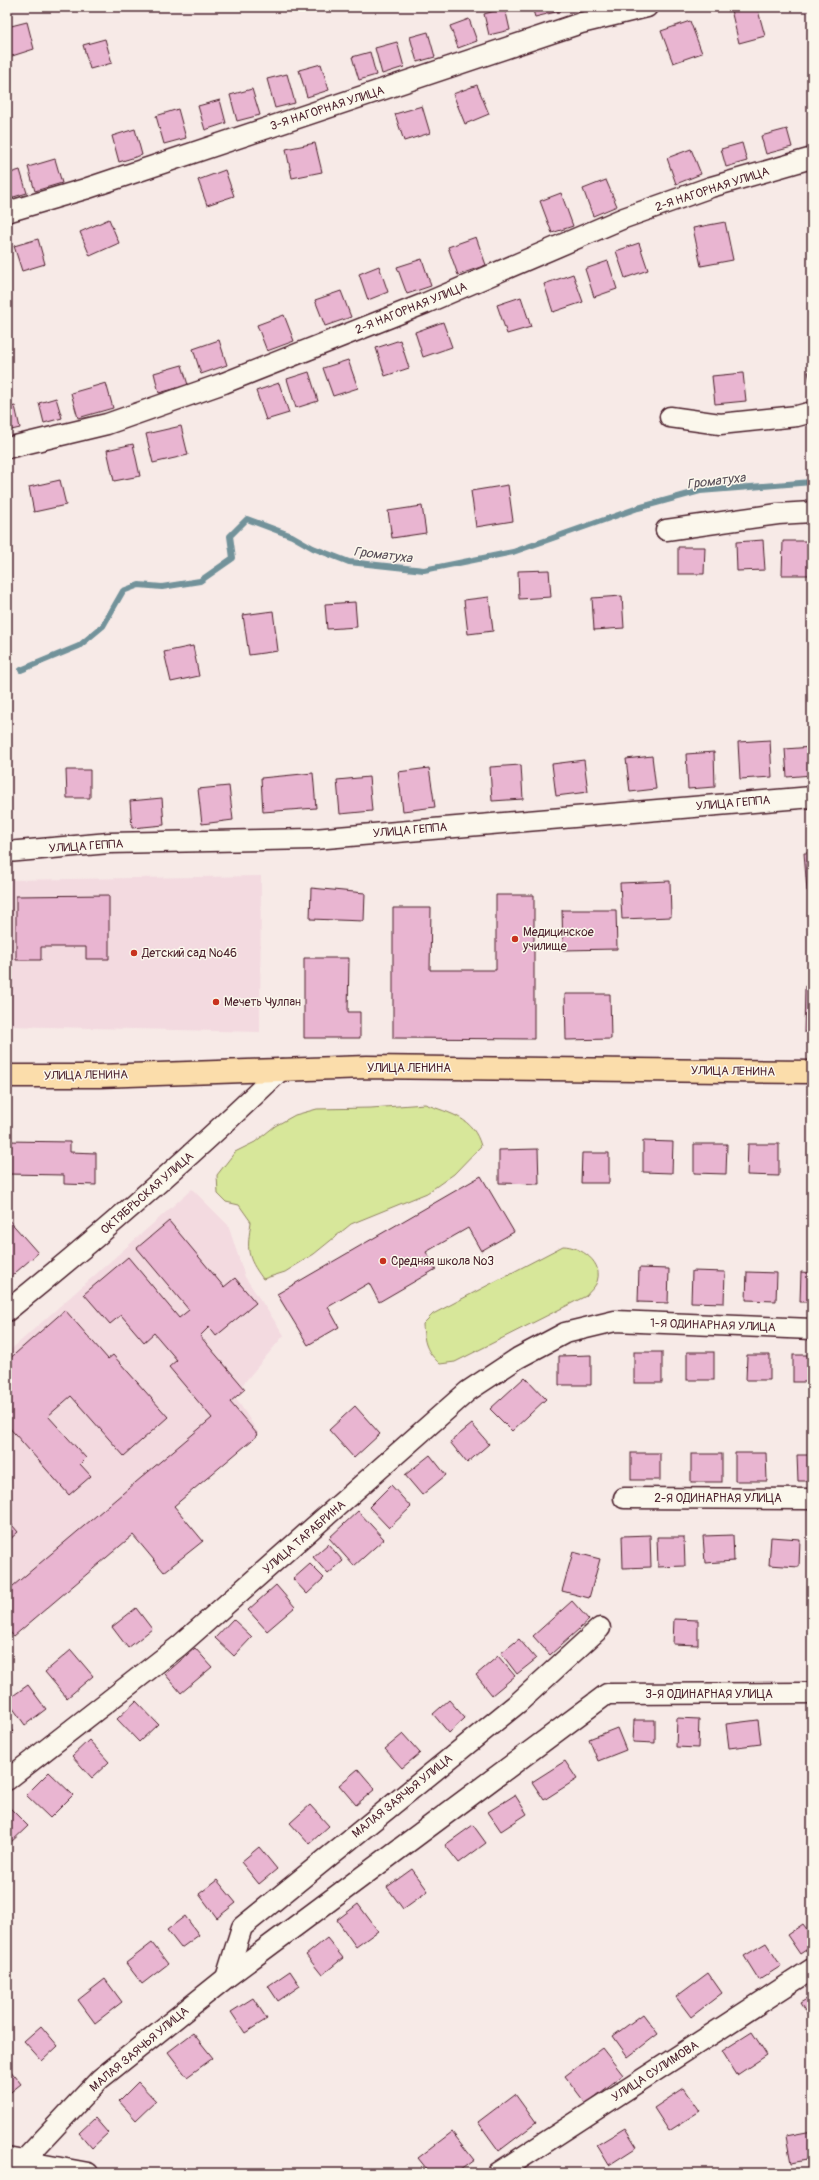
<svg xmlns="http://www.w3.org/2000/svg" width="819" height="2180" viewBox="0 0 819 2180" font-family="Pangolin,sans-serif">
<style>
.built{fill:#f3dae0}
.green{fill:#d7e79a;stroke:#908362}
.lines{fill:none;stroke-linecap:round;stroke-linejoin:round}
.stream{stroke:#72929a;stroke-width:6}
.building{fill:#e9b5d1;stroke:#4a1f2b}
.street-casing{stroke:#4a1f2b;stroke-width:23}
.primary-casing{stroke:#4a1f2b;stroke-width:25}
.street{stroke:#fbf7ec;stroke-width:20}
.primary{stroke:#fbddab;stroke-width:22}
.poi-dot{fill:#c8321e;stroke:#fbf7ec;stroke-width:1.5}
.labels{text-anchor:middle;stroke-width:3;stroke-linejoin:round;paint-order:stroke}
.street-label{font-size:12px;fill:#4a1f2b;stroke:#fbf7ec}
.poi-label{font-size:12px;fill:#4a1f2b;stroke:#fbf7ec;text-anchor:start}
.water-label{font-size:13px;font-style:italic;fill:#5a4f59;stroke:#fbf7ec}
</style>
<rect width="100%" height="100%" fill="#f7eae7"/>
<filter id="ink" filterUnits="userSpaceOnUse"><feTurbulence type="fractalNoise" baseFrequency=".025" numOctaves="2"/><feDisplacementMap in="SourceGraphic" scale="8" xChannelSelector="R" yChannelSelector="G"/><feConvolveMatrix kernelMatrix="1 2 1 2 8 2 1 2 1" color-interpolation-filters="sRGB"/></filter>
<g filter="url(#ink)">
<!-- built -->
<g class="built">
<polygon points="261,876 260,1032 7,1026 7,880"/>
<polygon points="192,1189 228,1225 245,1277 284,1335 234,1395 259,1434 12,1634 7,1627 7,1353"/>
</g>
<!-- green -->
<g class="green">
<path d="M425 1104C451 1114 473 1117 481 1146L454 1174 427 1193 351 1224 314 1254 285 1272 263 1279C246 1256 247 1250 251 1222L239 1205 226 1202 218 1194 217 1175 235 1152 255 1142 275 1126 295 1115 317 1109 371 1108Z"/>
<path d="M563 1246C580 1246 606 1263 596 1284 594 1288 589 1292 586 1296L455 1362 440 1364C426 1351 424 1343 423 1324L433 1314Z"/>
</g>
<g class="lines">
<!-- stream -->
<polyline class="stream" points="21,670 79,646 103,626 123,591 139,585 162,587 200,581 233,558 230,536 247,519 292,536 313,548 349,562 424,570 513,552 638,508 700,491 812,482"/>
</g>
<!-- building -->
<g class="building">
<polygon points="532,7 559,7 560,11 535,17"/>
<polygon points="742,7 757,7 765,36 739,43 731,10"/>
<polygon points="505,8 510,30 489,35 484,14"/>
<polygon points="469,19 477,41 458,48 450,26"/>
<polygon points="690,21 702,53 673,63 661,31"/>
<polygon points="27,22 34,49 9,57 7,27"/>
<polygon points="428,32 435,57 417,62 410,37"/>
<polygon points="105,39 112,63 90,69 83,45"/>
<polygon points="397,42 404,67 382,74 375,48"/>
<polygon points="370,52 376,75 359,80 352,57"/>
<polygon points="321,64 329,90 307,97 299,70"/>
<polygon points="287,74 295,103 275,108 267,79"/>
<polygon points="477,85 489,114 465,124 453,94"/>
<polygon points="252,89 260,115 237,121 230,95"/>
<polygon points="220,100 226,123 205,130 198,106"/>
<polygon points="422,106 430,133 404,141 395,114"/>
<polygon points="178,109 186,138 164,144 156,116"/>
<polygon points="135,129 142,155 119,162 112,136"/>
<polygon points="787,129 792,147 766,154 761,136"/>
<polygon points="315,143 322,172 292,178 286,149"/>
<polygon points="742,143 747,161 726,167 721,149"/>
<polygon points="691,149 701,174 676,184 667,158"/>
<polygon points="55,159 62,183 35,191 28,167"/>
<polygon points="20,170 27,193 7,199 7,174"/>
<polygon points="225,170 234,196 207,205 198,180"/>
<polygon points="606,180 617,206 593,216 583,189"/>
<polygon points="561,193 573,226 552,233 540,201"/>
<polygon points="109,219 119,243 90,256 80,232"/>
<polygon points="725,222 733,260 701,266 693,228"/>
<polygon points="476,237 486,265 458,275 448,247"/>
<polygon points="38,239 45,264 22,271 14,246"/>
<polygon points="639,243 648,270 625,278 616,251"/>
<polygon points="422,259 431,286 407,294 397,267"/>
<polygon points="608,261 617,289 594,297 585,269"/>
<polygon points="379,266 388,292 368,300 359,274"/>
<polygon points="573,274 583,302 553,312 544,284"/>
<polygon points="341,291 351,317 325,326 315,300"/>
<polygon points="521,297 531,327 507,334 497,305"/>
<polygon points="284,315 294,341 267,351 257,325"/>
<polygon points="443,322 452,347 423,357 415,332"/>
<polygon points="219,340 227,365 201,374 193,349"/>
<polygon points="400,340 409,368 385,376 376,348"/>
<polygon points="348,360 358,388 333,396 323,368"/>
<polygon points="182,365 188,385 159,393 154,373"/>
<polygon points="812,371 812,387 808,372"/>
<polygon points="309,372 318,401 296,408 287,379"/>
<polygon points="743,373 746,401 715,404 712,376"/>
<polygon points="106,383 113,408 78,418 71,393"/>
<polygon points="279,383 289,413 266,420 256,391"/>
<polygon points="56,398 62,418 44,423 39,403"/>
<polygon points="15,406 20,428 7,431 7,408"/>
<polygon points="181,426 188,455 153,463 146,434"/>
<polygon points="133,444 140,476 114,481 107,450"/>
<polygon points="60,480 66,505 34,512 29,487"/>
<polygon points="508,485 513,521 476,527 471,491"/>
<polygon points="422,506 426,533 392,538 388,511"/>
<polygon points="763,540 765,570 737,571 736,542"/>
<polygon points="783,541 812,541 812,575 782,575"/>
<polygon points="678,547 705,547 704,574 678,574"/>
<polygon points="549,570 551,597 519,599 518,571"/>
<polygon points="622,596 624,628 594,630 592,598"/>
<polygon points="489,597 493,631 468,634 464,600"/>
<polygon points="355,602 357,627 327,629 325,604"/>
<polygon points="273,611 278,651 249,655 243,615"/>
<polygon points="193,646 199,676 171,682 164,652"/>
<polygon points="770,740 772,777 740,779 738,742"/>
<polygon points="812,747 812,775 787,777 785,749"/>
<polygon points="714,752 715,787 688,789 686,754"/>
<polygon points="652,756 656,789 630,792 626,759"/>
<polygon points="584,760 588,792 556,796 552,764"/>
<polygon points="521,765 523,799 492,801 490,767"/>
<polygon points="429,768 435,807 403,811 398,772"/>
<polygon points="66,770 90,770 90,798 67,798"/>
<polygon points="313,773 316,808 263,812 261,778"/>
<polygon points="369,777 372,811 340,814 337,780"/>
<polygon points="229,786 233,820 202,824 198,789"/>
<polygon points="162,798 164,825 132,828 130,801"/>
<polygon points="804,853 812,853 812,891 807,891"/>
<polygon points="670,881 671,917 622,919 620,883"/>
<polygon points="311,888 365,893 364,921 310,919"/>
<polygon points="109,895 109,959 86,959 86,947 41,947 41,960 16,960 16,896"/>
<polygon points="496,895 534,895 534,1039 393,1038 393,908 431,908 430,970 496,970"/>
<polygon points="562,910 616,910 617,949 563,950"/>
<polygon points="304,958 349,958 348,1012 360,1012 360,1038 304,1038"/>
<polygon points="805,986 812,986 812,1033 804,1032"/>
<polygon points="565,994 610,994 611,1039 566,1040"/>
<polygon points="7,1141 70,1142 70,1152 96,1153 96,1185 64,1184 64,1175 7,1174"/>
<polygon points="643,1141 673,1142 672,1173 643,1172"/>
<polygon points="694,1144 727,1144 726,1174 694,1173"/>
<polygon points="748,1144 779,1144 779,1176 747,1175"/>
<polygon points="538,1149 539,1184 499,1183 499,1150"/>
<polygon points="582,1153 609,1153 609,1183 581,1183"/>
<polygon points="481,1176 514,1232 481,1251 468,1228 426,1252 436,1269 379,1302 369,1283 328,1307 339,1327 308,1345 277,1294"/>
<polygon points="7,1218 38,1253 7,1280"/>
<polygon points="169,1221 224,1287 235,1278 256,1303 216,1336 209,1327 200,1336 245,1389 230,1402 258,1435 174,1506 203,1541 164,1572 133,1535 14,1636 7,1630 7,1591 212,1418 169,1367 177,1360 154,1333 144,1342 121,1315 110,1324 84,1294 128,1257 179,1318 189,1310 137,1248"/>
<polygon points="639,1268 669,1269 668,1303 638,1302"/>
<polygon points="692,1271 725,1272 724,1303 691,1302"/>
<polygon points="747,1272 777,1273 776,1301 746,1300"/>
<polygon points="801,1272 812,1273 812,1302 800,1302"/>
<polygon points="65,1310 108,1359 113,1355 168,1417 124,1456 71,1396 48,1416 86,1458 80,1464 91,1476 69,1495 7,1425 7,1361"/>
<rect x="634" y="1352" width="28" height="31"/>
<rect x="687" y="1352" width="27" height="28"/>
<polygon points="591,1355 591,1385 559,1385 559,1356"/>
<polygon points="747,1355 770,1355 770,1380 746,1380"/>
<rect x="793" y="1355" width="19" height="27"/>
<polygon points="525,1377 546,1399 512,1431 490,1409"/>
<polygon points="355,1406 380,1434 354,1458 329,1430"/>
<polygon points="472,1424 489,1444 467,1463 450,1442"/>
<rect x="631" y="1453" width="29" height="27"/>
<polygon points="735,1453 766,1453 767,1481 735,1481"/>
<rect x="691" y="1454" width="31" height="28"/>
<polygon points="430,1455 446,1475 422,1495 405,1475"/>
<polygon points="797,1455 812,1455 812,1481 798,1481"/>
<polygon points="391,1485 411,1507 389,1528 369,1507"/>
<polygon points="358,1511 384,1539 354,1566 329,1538"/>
<polygon points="7,1519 18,1532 7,1542"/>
<polygon points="650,1535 651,1567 623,1568 622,1536"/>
<polygon points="733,1535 734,1561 705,1563 703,1536"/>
<polygon points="657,1537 684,1537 685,1566 658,1567"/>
<polygon points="771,1537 800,1539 799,1567 769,1565"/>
<polygon points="328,1544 343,1561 328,1574 313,1557"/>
<polygon points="573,1552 600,1559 589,1598 562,1591"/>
<polygon points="310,1564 324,1578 307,1594 293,1579"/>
<polygon points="276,1585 295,1607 267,1631 248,1610"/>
<polygon points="572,1601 589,1620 550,1655 533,1636"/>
<polygon points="136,1608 152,1629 128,1648 112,1627"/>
<polygon points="233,1619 252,1637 234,1656 215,1638"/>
<polygon points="674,1619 698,1620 698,1645 673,1644"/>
<polygon points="519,1639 536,1659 517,1674 501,1653"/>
<polygon points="195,1648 212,1667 181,1693 165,1674"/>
<polygon points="71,1650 93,1676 67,1698 45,1672"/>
<polygon points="498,1656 515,1676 492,1695 476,1675"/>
<polygon points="28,1685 46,1709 25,1725 7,1700"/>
<polygon points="449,1700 465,1718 449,1733 433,1714"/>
<polygon points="136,1701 158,1724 139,1742 117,1719"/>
<polygon points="677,1718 699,1719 698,1748 676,1747"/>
<polygon points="634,1720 655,1720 655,1743 633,1742"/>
<polygon points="758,1720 761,1744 729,1748 726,1724"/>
<polygon points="7,1725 13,1732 7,1737"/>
<polygon points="617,1728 626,1750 598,1761 589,1739"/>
<polygon points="403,1734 420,1753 402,1768 385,1749"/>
<polygon points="89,1740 109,1762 92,1778 72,1756"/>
<polygon points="565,1761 577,1779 544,1800 532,1782"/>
<polygon points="358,1769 375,1789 356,1805 339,1785"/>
<polygon points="49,1772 73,1795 50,1818 26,1795"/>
<polygon points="515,1795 527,1814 501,1831 488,1812"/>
<polygon points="310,1805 329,1826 309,1844 290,1823"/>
<polygon points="9,1807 28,1826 8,1845 7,1809"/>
<polygon points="473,1825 486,1843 459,1863 445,1845"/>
<polygon points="259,1847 277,1869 259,1884 241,1862"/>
<polygon points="412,1869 428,1891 403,1909 387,1887"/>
<polygon points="217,1880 236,1903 217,1918 199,1894"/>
<polygon points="358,1904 378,1931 356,1947 337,1920"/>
<polygon points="185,1916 199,1935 181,1948 167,1930"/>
<polygon points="803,1924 812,1936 812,1946 800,1954 787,1935"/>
<polygon points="327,1938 343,1958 322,1975 306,1955"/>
<polygon points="152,1943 168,1964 142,1984 126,1963"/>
<polygon points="766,1943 781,1966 759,1980 744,1956"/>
<polygon points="290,1971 300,1986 278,2001 268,1986"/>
<polygon points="708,1973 722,1993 691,2017 676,1997"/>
<polygon points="105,1979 122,2002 95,2023 78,2000"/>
<polygon points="812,1996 812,2022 800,2003"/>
<polygon points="253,1998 267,2019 245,2033 231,2012"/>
<polygon points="643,2014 658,2034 628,2057 613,2036"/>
<polygon points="41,2026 58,2046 42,2061 24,2041"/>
<polygon points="752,2032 767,2055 737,2075 722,2051"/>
<polygon points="193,2033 213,2058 187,2077 168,2052"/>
<polygon points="602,2048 623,2075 586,2104 565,2076"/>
<polygon points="7,2066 21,2084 7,2095"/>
<polygon points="138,2082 156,2101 136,2120 119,2101"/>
<polygon points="684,2088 700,2111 669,2131 654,2108"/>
<polygon points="515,2094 536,2123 499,2151 478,2122"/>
<polygon points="95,2118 108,2133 92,2148 79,2133"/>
<polygon points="625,2128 637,2147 609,2165 597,2145"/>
<polygon points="812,2131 812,2159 791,2163 786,2136"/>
<polygon points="452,2132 474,2160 456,2173 430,2173 418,2158"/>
<polygon points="266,2170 282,2173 265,2173"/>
</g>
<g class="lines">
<defs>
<g id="street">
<polyline points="7,212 85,189 581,23 647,7"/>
<polyline points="670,417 720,424 797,416 812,412"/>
<polyline points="7,448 107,424 224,383 426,303 624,218 711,187 812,158"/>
<polyline points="666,530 778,514 812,512"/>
<polyline points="7,852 109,843 314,839 812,797"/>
<path d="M7 1311C102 1234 194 1154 282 1069"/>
<polyline points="624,1498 812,1499"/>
<polyline points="7,1780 179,1646 468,1391 518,1358 565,1333 615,1321 812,1329"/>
<polyline points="226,1978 242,1927 518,1703 600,1628"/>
<polyline points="7,2158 88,2173"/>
<polyline points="24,2160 100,2079 226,1978 607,1694 812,1693"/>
<polyline points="498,2173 812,1969"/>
</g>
<polyline id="primary" points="7,1076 99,1076 367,1067 812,1072"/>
</defs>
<!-- street casing -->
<use href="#street" class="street-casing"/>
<!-- primary casing -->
<use href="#primary" class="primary-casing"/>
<!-- street -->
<use href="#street" class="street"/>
<!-- primary -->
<use href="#primary" class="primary"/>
</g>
</g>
<!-- markers -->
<g class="poi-dot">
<circle cx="515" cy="939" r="4"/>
<circle cx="134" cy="953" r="4"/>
<circle cx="216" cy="1002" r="4"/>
<circle cx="383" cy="1261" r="4"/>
</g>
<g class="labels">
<!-- street labels -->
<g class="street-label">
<text transform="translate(327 108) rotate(-18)" y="4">3-Я НАГОРНАЯ УЛИЦА</text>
<text transform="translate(712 189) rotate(-18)" y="4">2-Я НАГОРНАЯ УЛИЦА</text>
<text transform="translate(411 308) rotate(-22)" y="4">2-Я НАГОРНАЯ УЛИЦА</text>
<text transform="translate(733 803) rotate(-5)" y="4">УЛИЦА ГЕППА</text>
<text transform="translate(410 830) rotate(-5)" y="4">УЛИЦА ГЕППА</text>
<text transform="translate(86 846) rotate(-4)" y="4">УЛИЦА ГЕППА</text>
<text x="409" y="1072">УЛИЦА ЛЕНИНА</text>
<text transform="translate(733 1071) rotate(1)" y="4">УЛИЦА ЛЕНИНА</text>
<text transform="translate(86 1075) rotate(-1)" y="4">УЛИЦА ЛЕНИНА</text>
<text transform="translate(147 1193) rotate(-41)" y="4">ОКТЯБРЬСКАЯ УЛИЦА</text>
<text transform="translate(713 1325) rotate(2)" y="4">1-Я ОДИНАРНАЯ УЛИЦА</text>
<text x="718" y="1502">2-Я ОДИНАРНАЯ УЛИЦА</text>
<text transform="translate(304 1537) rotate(-41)" y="4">УЛИЦА ТАРАБРИНА</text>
<text x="709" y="1698">3-Я ОДИНАРНАЯ УЛИЦА</text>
<text transform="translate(402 1796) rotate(-39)" y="4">МАЛАЯ ЗАЯЧЬЯ УЛИЦА</text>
<text transform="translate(139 2049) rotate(-40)" y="4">МАЛАЯ ЗАЯЧЬЯ УЛИЦА</text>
<text transform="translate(655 2071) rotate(-33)" y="4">УЛИЦА СУЛИМОВА</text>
</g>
<!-- poi labels -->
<g class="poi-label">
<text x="523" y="936">Медицинское<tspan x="523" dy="14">училище</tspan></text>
<text x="142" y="957">Детский сад №46</text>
<text x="224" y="1006">Мечеть Чулпан</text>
<text x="391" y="1265">Средняя школа №3</text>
</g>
<!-- water labels -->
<g class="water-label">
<text transform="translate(716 480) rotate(-7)" y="5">Громатуха</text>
<text transform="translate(383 554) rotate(7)" y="5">Громатуха</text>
</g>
</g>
<!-- margin -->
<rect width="819" height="2180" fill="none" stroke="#fbf7ec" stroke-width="24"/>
<rect x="12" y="12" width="795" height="2156" fill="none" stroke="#4a1f2b" stroke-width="1.5" filter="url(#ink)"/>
</svg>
